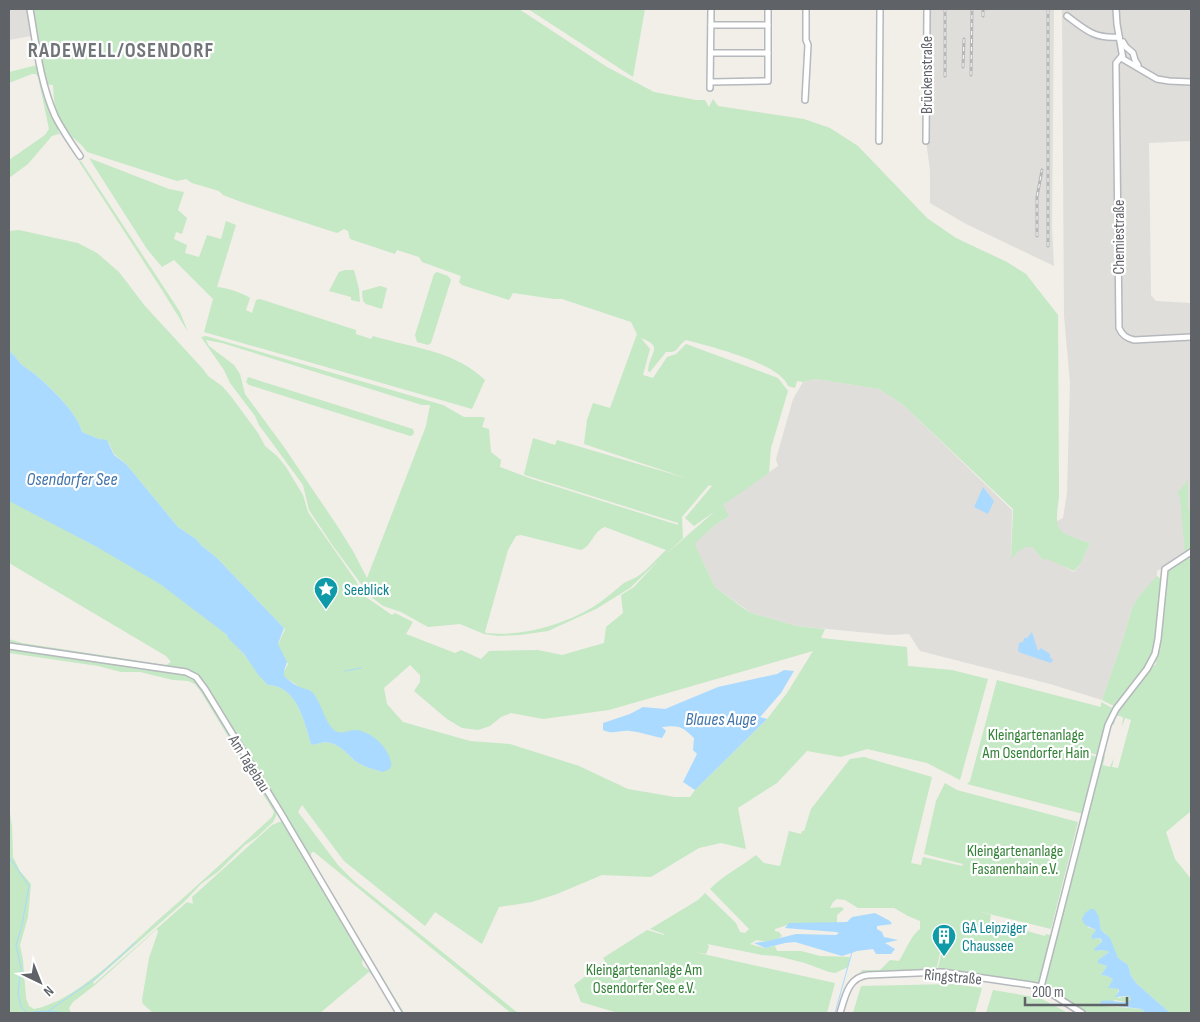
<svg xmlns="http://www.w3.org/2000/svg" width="1200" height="1022" viewBox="0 0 1200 1022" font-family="'Sofia Sans Condensed',sans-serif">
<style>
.industrial{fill:#e0deda}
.green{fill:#c5e8c5;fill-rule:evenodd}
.water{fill:#aadaff}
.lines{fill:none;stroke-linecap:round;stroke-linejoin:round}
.stream{stroke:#aadaff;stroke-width:1}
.minor-casing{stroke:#b5b8bc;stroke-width:8}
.minor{stroke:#fff;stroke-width:5}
.rail-casing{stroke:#b6b7b8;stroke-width:3}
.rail{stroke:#fff;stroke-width:1;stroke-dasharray:4;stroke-linecap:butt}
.labels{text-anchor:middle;stroke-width:4.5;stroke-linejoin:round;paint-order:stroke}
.street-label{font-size:16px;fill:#5f6368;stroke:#fff}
.culture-label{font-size:16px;fill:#0d838f;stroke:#fff;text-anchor:start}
.park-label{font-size:16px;fill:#348238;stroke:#fff}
.water-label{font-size:18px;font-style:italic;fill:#4174aa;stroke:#fff}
.district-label{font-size:21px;font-weight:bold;letter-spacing:1px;fill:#70757a;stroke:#fff}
</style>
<rect width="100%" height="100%" fill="#f1efe8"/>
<!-- industrial -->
<g class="industrial">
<polygon points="9,9 27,9 32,36 9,40"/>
<polygon points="927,9 1054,9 1052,227 1054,266 966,224 930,203 930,170 926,141"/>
<polygon points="1062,9 1191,9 1191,141 1149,143 1151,295 1156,301 1191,303 1191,510 1188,510 1187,481 1185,553 1157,571 1157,578 1139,596 1132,608 1123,639 1102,700 1050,684 920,651 909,634 890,635 797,626 751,613 715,587 694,543 715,525 729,516 722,505 778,466 776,459 793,399 803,382 816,379 879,389 902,404 1012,510 1011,559 1017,552 1025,546 1032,547 1043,560 1048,558 1074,572 1081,563 1090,543 1066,535 1061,532 1057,526 1057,521 1063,518 1067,493 1070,383 1064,316"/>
</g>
<!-- green -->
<g class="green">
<path d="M27 9H519L607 67 654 92 696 100H705L709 107 713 99 718 106 804 119 830 128 858 146 927 218 956 238 1007 262 1026 274 1058 315 1059 497C1054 534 1056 531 1090 543L1081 563 1074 571 1047 559 1043 560 1032 547C1022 546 1017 552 1011 560L1013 509 902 404 879 389 816 379 803 382 797 381 795 388 788 386C780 363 708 346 686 340 676 346 680 353 666 352L650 372 648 371C649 352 665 347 641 338L650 349 643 375 653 378 667 357 676 354 686 344 778 378 788 391 771 448 769 473 723 505 729 516 715 525 695 543 696 547 715 587 743 608 751 613 797 626 825 629 821 638 907 647 908 666 952 670 988 679 960 780 927 763 867 749 841 757 807 751 777 783 738 808 746 849 721 843 699 848 651 877 602 875 557 894 532 902 499 907 482 944 435 912 425 926 344 861 302 805 298 812 338 865 354 881 518 1013H511L314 852H312L310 857 404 1013H401L196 675 9 644V639L22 643 166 665 171 662 166 656 9 563V500L109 553 161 584 222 630 242 652 268 685C297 686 304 721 311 744L314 745C332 737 341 748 353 759 360 766 373 769 382 772L361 733H332L315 698 282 675 288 664 277 647 285 629 216 557 202 546 196 539 178 527 126 464 114 454 109 443 82 432C78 414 52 389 38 377 33 372 27 369 22 365 17 360 15 355 9 351V231L19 230 78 243 97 253 119 272 145 306 203 369 208 376 222 386 230 395 258 433 265 446 277 456 286 467 303 495 308 512 356 581 363 595 392 615 395 613 413 622 406 634 455 653 461 650 481 659 489 651 538 650 562 655 604 643 606 627 623 613 621 595 634 587 659 560 630 588 596 609 548 631 520 635 498 636 484 634 460 624 428 627 401 612 383 606 370 596 333 546 309 510 303 485 259 425 255 416 230 383 224 370 201 337 206 336 443 405 464 417H482L485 418 482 427 489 429 491 452 501 460 500 467 532 479 678 525V523L525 475 524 474 533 438 555 445 557 440 689 479 584 444 587 420 593 403 610 408 637 334 631 322 562 299H554L513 293 509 300 462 285 459 282 461 276 422 262 419 257 397 250 395 254 350 239 348 231 344 229 337 233 244 203 223 195 219 191 192 183 186 179 177 181 87 152C82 144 75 140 68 133 55 120 54 102 53 85L43 84 59 127 58 131 60 135 58 134 52 136 28 164 9 178V160L45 135 49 129 38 77 36 74H32L9 83V72L37 65ZM206 340 222 343 422 405H430L426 426 367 578 353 551 338 527 284 447 245 394 240 374 234 365 209 346ZM709 485 712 486 685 518 694 526 715 511 665 555 683 538 682 517ZM605 527 666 550C657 558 650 567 641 574 636 578 629 580 624 583 614 591 604 600 593 607 563 625 522 637 486 633L485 632 508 550 516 536 521 535 581 550C592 546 594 530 605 527ZM813 651 787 693 767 719 695 790 690 797H675L628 789 579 766 510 744 470 741 403 722 387 704 384 688 410 665 420 675V682L414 691 447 719 462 728 478 730 490 726 501 717 511 713 543 719 609 710Z"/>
<polygon points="528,9 645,9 633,77"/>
<path d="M89 158 169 189 184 192 178 210 187 218 182 234 176 232 174 239 187 245 185 253 199 257 207 235 221 239 226 221 236 225 217 287C227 288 241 292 250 298L246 310 252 313 256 300 260 299 356 330V334L371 339 373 336C412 348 454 350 485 380L472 409 204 332 213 299 174 260 162 267 147 249Z"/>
<polygon points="78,160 81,161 180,312 188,332 162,290"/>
<polygon points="345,270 354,270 359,289 360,302 351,300 351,297 329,291 339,272"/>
<polygon points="437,272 448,276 451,280 431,343 428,345 417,342 415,335 434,274"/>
<polygon points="380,286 387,288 382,309 366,304 363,301 362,291"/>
<polygon points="248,377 413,429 414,432 413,435 410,436 249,385 246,382"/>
<polygon points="1188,480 1188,510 1191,510 1191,551 1157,572 1185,553 1180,497 1177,494"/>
<polygon points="1191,554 1191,811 1166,832 1175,859 1191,879 1191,1013 1170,1013 1137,984 1131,976 1128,965 1118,958 1106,934 1101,930 1099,917 1087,927 1096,930 1094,934 1095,939 1099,938 1102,942 1095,951 1105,950 1109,952 1098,960 1099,963 1107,966 1101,975 1107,976 1113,979 1109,988 1119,989 1116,996 1118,998 1129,996 1131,999 1128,1003 1115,1000 1103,1006 1142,1009 1144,1011 1142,1013 1087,1013 1046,988 1044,983 1103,755 1105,756 1103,765 1110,767 1114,758 1112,767 1118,768 1131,720 1125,718 1122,727 1123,717 1116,715 1114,725 1111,723 1114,715 1149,670 1156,664 1155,659 1167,573 1169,568"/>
<polygon points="1157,576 1161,579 1155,649 1149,665 1116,706 1114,706 1102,700 1123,639 1132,608 1139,596"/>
<path d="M9 648 101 661 103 664H105L106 662 183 674 194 679 203 688 277 810 276 816 273 822 257 837 245 845 219 871 201 884 184 902 93 982 94 984 187 902 193 904 192 897 272 825 282 821 286 824 364 957 362 962 363 966 373 973 397 1013H395L376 980 369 972 320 1013H153L143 1004 142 1000 149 958 158 932 157 929 95 985 73 1002 69 1008 71 1013H9V807L12 826 13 857 20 871 31 884 28 917 20 945 23 960 26 998 29 1006 34 1009C75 1002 126 949 157 921 196 887 234 852 272 817L274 812 201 692 195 684 188 681 173 680 140 672H121L98 666 9 653Z"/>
<polygon points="997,680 1101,707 1101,702 1114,709 1099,755 1090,753 1090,755 1097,757 1083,814 967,784 970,781"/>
<path d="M864 757 932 777 911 863 921 865 923 857 962 866 963 864 924 854 936 801 945 783 957 790 1078 822 1051 929 977 911 991 915 990 921 1045 936 1046 934 1053 936 1040 984 937 971 942 951H946L947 947H944L943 949H941L936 971 860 975 862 970H880L890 960 899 961C906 950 910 937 920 929V921L908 916 894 908H858L845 900 837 899 833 902 830 908 841 907 844 909 837 915V923L790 924 775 929V931L779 932 782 936C773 943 767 942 756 940L750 944 764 948 775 946 777 951H801L820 956 850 957 848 967 835 973 829 972 805 963 777 956 762 955 707 944 709 946 706 954 694 952 835 983 827 1013H618L581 1002 574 985 605 961 603 958 647 930 664 935V934L650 929 698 900 705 893 736 923 740 932 745 933 749 929 710 889C723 875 741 867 756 855L764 863 780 866 789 831 801 834 802 831H804L811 809 850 759Z"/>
<polygon points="952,984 982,988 975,1013 853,1013 861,986"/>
<polygon points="993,990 1040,998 1068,1013 986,1013"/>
</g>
<!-- water -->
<g class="water">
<path d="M9 351C15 355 17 360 22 365 27 369 33 372 38 377 52 389 78 414 82 432L99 439 107 440 114 455 126 464 178 527 196 539 202 546 216 557 284 628 278 644 287 662 284 671V676C289 680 294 685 300 687 305 690 309 688 313 693 322 704 324 721 334 730 341 736 349 729 356 730 372 732 388 747 391 762 393 769 387 771 382 772 373 769 360 766 353 759 341 748 332 737 314 745L311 744C304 721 297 686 268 685L259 676 244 654 229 639 226 634 160 584 97 547 9 501Z"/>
<polygon points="983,487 994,501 988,514 974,507"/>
<polygon points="1032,632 1038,651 1041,648 1050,654 1050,657 1053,660 1051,663 1021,653 1018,651 1019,643 1023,642 1024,638 1027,638"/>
<path d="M784 670 794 671 781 693 760 717 767 719 695 790 683 782 697 754 693 750 694 738C682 726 678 725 662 727L666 731 662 738C652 736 641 732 630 731 619 730 613 735 603 730V723L630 714 643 707 665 709 718 687 777 674Z"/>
<path d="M1091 909H1094L1099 917 1101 930 1110 938 1118 958 1128 965 1131 976 1137 984 1170 1013H1142L1144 1011 1142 1009 1100 1004 1101 1001C1111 999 1118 1003 1128 1002L1131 999 1129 996 1115 997 1119 991V989L1108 988 1113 979 1107 976 1101 975 1107 966 1098 963V960L1109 952 1104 950 1095 951 1094 949 1102 942 1101 939 1099 938 1093 939 1091 937 1096 930C1089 926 1084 927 1082 919L1085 913Z"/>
<polygon points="875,913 890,921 892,924 877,926 877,929 882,932 884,937 898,940 885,943 895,949 891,954 876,954 873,949 857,951 842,956 795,942 785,943 765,948 754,943 768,941 796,934 836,935 839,933 836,932 785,928 789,923 847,922 852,917"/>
</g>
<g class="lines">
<!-- stream -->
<g class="stream">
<polyline points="345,671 361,668"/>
<path d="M9 848V857L29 886 22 925 16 945 21 968 18 993 21 1007 28 1013C39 1011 52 1010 63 1013"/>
<polyline points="48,1011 95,979 136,942"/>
<polyline points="835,1013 852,952"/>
</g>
<defs>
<g id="minor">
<path d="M30 9C36 44 40 82 55 116 62 130 71 143 80 156"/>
<polyline points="1116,9 1117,24 1123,59 1157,79 1169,81 1191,82"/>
<path d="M1067 16C1086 30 1094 39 1119 37"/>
<polyline points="711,25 768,25"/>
<polyline points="1123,42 1126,47 1133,53 1135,60 1138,65"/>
<polyline points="711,53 768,53"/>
<path d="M1122 56 1116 63V66L1119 328C1122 335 1126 338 1134 340L1191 337"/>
<polyline points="711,82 768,81 768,11"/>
<polyline points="710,88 711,9"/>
<polyline points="805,100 808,45 806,40 806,9"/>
<polyline points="879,141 880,9"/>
<polyline points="926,141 927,9"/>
<polyline points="9,646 186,672 196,677 205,689 282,815 399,1013"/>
<polyline points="1041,987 1108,725 1116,709 1147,669 1155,654 1158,639 1165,569 1191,552"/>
<path d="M840 1013C845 997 848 977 868 975L942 972 1031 985 1041 987 1082 1013"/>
</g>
</defs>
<!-- minor casing -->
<use href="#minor" class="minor-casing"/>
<!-- minor -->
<use href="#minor" class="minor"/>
<defs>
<g id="rail">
<polyline points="983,16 983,9"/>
<polyline points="963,67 964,39"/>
<polyline points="971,75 972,9"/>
<polyline points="945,76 945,9"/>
<polyline points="1037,236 1037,197 1042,170"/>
<polyline points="1048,246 1048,9"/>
</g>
</defs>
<!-- rail casing -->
<use href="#rail" class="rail-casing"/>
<!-- rail -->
<use href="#rail" class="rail"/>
</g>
<!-- icons -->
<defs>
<symbol id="sight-pin" viewBox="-11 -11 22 30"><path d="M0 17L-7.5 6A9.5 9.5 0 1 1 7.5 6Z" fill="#0f9aa8" stroke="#fff"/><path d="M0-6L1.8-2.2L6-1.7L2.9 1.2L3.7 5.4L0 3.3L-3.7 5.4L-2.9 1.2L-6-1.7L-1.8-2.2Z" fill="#fff"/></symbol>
<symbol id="building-pin" viewBox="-11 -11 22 30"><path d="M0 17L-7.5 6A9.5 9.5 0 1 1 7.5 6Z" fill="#0f9aa8" stroke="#fff"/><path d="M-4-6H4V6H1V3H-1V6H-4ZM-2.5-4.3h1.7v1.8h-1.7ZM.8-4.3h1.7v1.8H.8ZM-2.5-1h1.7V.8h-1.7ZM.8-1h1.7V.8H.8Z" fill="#fff"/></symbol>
</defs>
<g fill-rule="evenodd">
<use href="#sight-pin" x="312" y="575" width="28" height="38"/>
<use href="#building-pin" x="930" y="922" width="28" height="38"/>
</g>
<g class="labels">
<!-- street labels -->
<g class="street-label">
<text transform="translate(926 75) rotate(-90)" y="6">Brückenstraße</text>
<text transform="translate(1118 237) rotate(-90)" y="6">Chemiestraße</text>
<text transform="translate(250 763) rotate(58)" y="6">Am Tagebau</text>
<text transform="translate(953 976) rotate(5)" y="6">Ringstraße</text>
</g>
<!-- culture labels -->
<g class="culture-label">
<text x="344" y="595">Seeblick</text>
<text x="962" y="933">GA Leipziger<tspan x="962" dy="18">Chaussee</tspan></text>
</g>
<!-- park labels -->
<g class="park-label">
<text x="1036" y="740">Kleingartenanlage<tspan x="1036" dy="18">Am Osendorfer Hain</tspan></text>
<text x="1015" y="856">Kleingartenanlage<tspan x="1015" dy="18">Fasanenhain e.V.</tspan></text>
<text x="644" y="975">Kleingartenanlage Am<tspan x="644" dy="18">Osendorfer See e.V.</tspan></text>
</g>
<!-- water labels -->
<g class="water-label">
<text x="72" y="485">Osendorfer See</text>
<text x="721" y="725">Blaues Auge</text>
</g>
<!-- district labels -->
<g class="district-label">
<text x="121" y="57">RADEWELL/OSENDORF</text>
</g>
</g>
<!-- border -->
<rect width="1200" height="1022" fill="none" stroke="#5f6368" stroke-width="20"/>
<!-- north arrow -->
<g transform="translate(40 982) rotate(137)" stroke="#ffffff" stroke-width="4" paint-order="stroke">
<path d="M0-4L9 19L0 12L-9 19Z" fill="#5f6368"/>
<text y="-8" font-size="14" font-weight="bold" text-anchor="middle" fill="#5f6368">N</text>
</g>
<!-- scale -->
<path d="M1025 997v8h102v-8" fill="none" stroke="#5f6368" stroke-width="2.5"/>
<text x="1032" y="997" font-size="15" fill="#5f6368" stroke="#ffffff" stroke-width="4" paint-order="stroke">200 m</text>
</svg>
